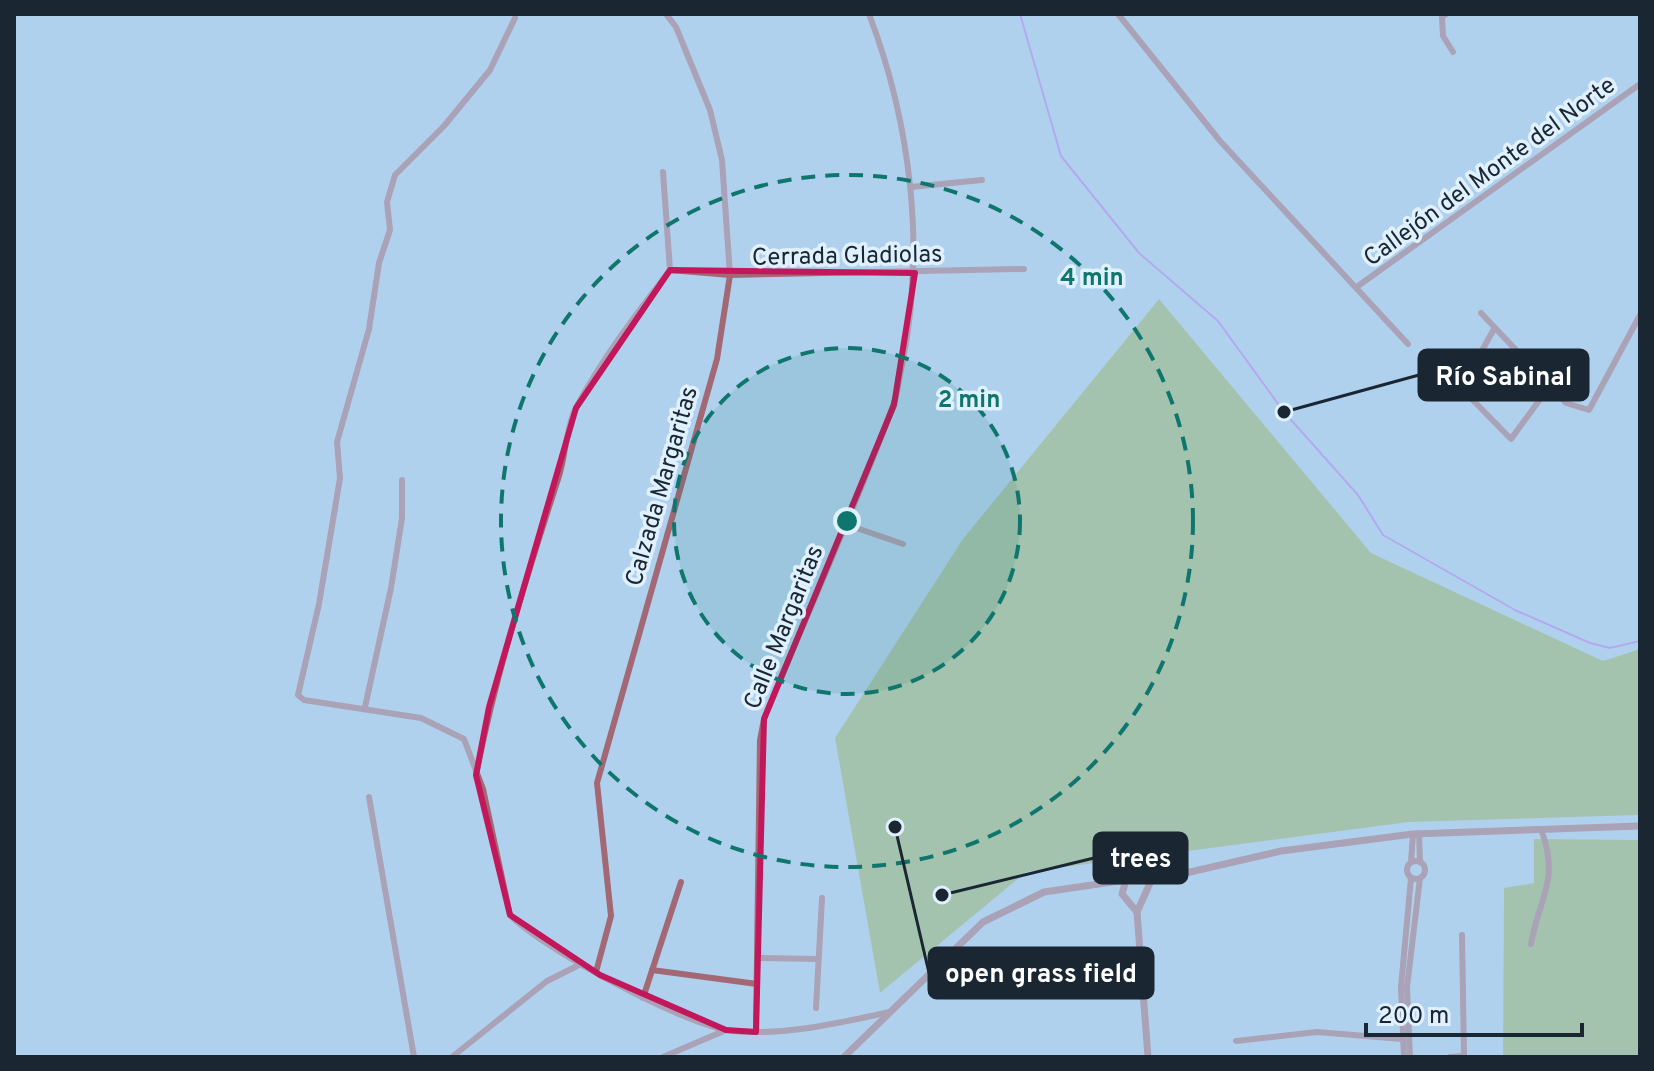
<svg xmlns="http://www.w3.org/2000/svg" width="1654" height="1071" viewBox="0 0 1654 1071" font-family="Overpass,sans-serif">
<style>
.green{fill:#95b263}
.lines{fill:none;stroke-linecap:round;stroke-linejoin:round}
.stream{stroke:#b47bed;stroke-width:2}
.minor{stroke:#a26874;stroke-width:6}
.tertiary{stroke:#a26874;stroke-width:7}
.marked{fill:none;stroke:#c2185b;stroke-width:6;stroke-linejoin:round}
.ring{fill:none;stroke:#0f766e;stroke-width:4;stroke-dasharray:14 10}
.labels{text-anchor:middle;stroke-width:7;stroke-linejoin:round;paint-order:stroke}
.street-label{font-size:24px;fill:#1a2732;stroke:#dff0ff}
.centre{fill:#0f766e;stroke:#dff0ff;stroke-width:4}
.ring-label{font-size:24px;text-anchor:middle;font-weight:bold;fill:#0f766e;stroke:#dff0ff;stroke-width:7;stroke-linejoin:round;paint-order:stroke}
.leader{fill:none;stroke:#1a2732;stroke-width:3}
.callout-dot{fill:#1a2732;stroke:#dff0ff;stroke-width:3}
.callout{fill:#1a2732;stroke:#1a2732;stroke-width:3}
.callout-label{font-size:26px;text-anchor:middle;font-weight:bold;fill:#fff}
</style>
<rect width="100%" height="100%" fill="#b0d1ee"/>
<!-- green -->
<g class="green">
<polygon points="1159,299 1371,553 1603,661 1640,649 1640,815 1409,822 1026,872 880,993 835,738 963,539"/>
<polygon points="1534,839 1640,840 1640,1057 1503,1057 1504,888 1534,883"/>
</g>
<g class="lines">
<!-- stream -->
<polyline class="stream" points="1020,14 1061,156 1139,253 1218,321 1284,412 1358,495 1383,535 1515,610 1590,643 1610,648 1640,641"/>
<!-- minor -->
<g class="minor">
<polyline points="1118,14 1220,141 1408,344"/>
<polyline points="1446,14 1442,17 1443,36 1453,52"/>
<path d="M515 18 490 70 444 126 395 175 387 202 390 230 379 263 369 329 337 442 340 478 319 604 298 695 304 700 421 718 464 739 483 789 510 915C541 948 688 1027 732 1031 785 1036 838 1023 890 1012"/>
<polyline points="911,187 982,180"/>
<polyline points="670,270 730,275 1024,269"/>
<polyline points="1358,286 1640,84"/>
<polyline points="1481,313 1566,403 1589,410 1640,315"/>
<polyline points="1494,329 1461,388 1511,439 1549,387"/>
<polyline points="845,524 903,544"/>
<polyline points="365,707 391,588 402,518 402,480"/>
<path d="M476 775C496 673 527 575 559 476 566 454 566 426 577 406 603 357 637 313 670 270L663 172"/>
<polyline points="369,797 414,1057"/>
<polyline points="1419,833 1420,862"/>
<circle cx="1416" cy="870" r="9"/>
<polyline points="1411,862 1413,834"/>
<path d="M1531 944C1540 894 1560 881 1541 829"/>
<polyline points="757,958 818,959"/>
<polyline points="652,970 757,984"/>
<polyline points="596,972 611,916 597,783 717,359 730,275 722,160 710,110 676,27 666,14"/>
<polyline points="643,998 681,882"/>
<polyline points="816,1008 822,898"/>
<path d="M756 1032 760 740 764 719C806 615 854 512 893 406 898 393 899 378 902 365 926 250 911 124 869 14"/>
<polyline points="1236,1041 1317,1032 1402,1039"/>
<polyline points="452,1057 547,981 581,964"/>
<polyline points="663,1057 726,1030"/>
<polyline points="1404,1057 1401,987 1411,878"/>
<polyline points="1410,1057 1407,987 1420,878"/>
<polyline points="1450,1057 1464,1056 1462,935"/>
</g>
<!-- tertiary -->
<g class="tertiary">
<polyline points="1126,880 1122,894 1137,912"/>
<polyline points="844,1057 983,922 1044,892 1126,880 1151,881 1281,851 1413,834 1640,826"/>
<polyline points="1148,1057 1137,912 1151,881"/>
</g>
</g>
<!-- marked area -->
<path d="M0 0H1654V1071H0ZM670 270 915 273 894 405 764 719 756 1032 726 1030 600 975 510 915 476 775 489 707 576 408Z" fill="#b0d1ee" fill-opacity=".55" fill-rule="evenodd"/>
<path class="marked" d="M670 270 915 273 894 405 764 719 756 1032 726 1030 600 975 510 915 476 775 489 707 576 408Z"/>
<!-- distance rings -->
<circle cx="847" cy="521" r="173" fill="#0f766e" fill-opacity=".12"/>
<g class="ring">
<circle cx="847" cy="521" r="173"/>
<circle cx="847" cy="521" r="346"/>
</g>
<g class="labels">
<!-- street labels -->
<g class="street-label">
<text transform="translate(1489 171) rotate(-36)" y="8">Callejón del Monte del Norte</text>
<text transform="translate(847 255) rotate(-1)" y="8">Cerrada Gladiolas</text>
<text transform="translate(661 486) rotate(-74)" y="8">Calzada Margaritas</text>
<text transform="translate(783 627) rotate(-68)" y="8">Calle Margaritas</text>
</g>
</g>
<circle cx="847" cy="521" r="12" class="centre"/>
<g class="ring-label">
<text x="1092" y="285">4 min</text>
<text x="969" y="407">2 min</text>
</g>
<!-- callouts -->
<path class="leader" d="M1284 412L1419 375M942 895L1094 858M895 827L929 973"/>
<g class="callout-dot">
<circle cx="1284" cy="412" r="8"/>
<circle cx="942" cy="895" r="8"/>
<circle cx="895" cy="827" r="8"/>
</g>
<g class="callout">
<rect x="1419" y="350" width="169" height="50" rx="8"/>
<rect x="1094" y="833" width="93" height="50" rx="8"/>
<rect x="929" y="948" width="224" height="50" rx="8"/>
</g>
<g class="callout-label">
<text x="1504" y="385">Río Sabinal</text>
<text x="1141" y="867">trees</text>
<text x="1041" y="982">open grass field</text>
</g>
<!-- border -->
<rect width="1654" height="1071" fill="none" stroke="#1a2732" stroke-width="32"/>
<!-- scale -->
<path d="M1366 1023v12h216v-12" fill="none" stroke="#1a2732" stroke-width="4"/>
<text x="1378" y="1023" font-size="24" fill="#1a2732" stroke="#dff0ff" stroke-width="6" paint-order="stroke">200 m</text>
</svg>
